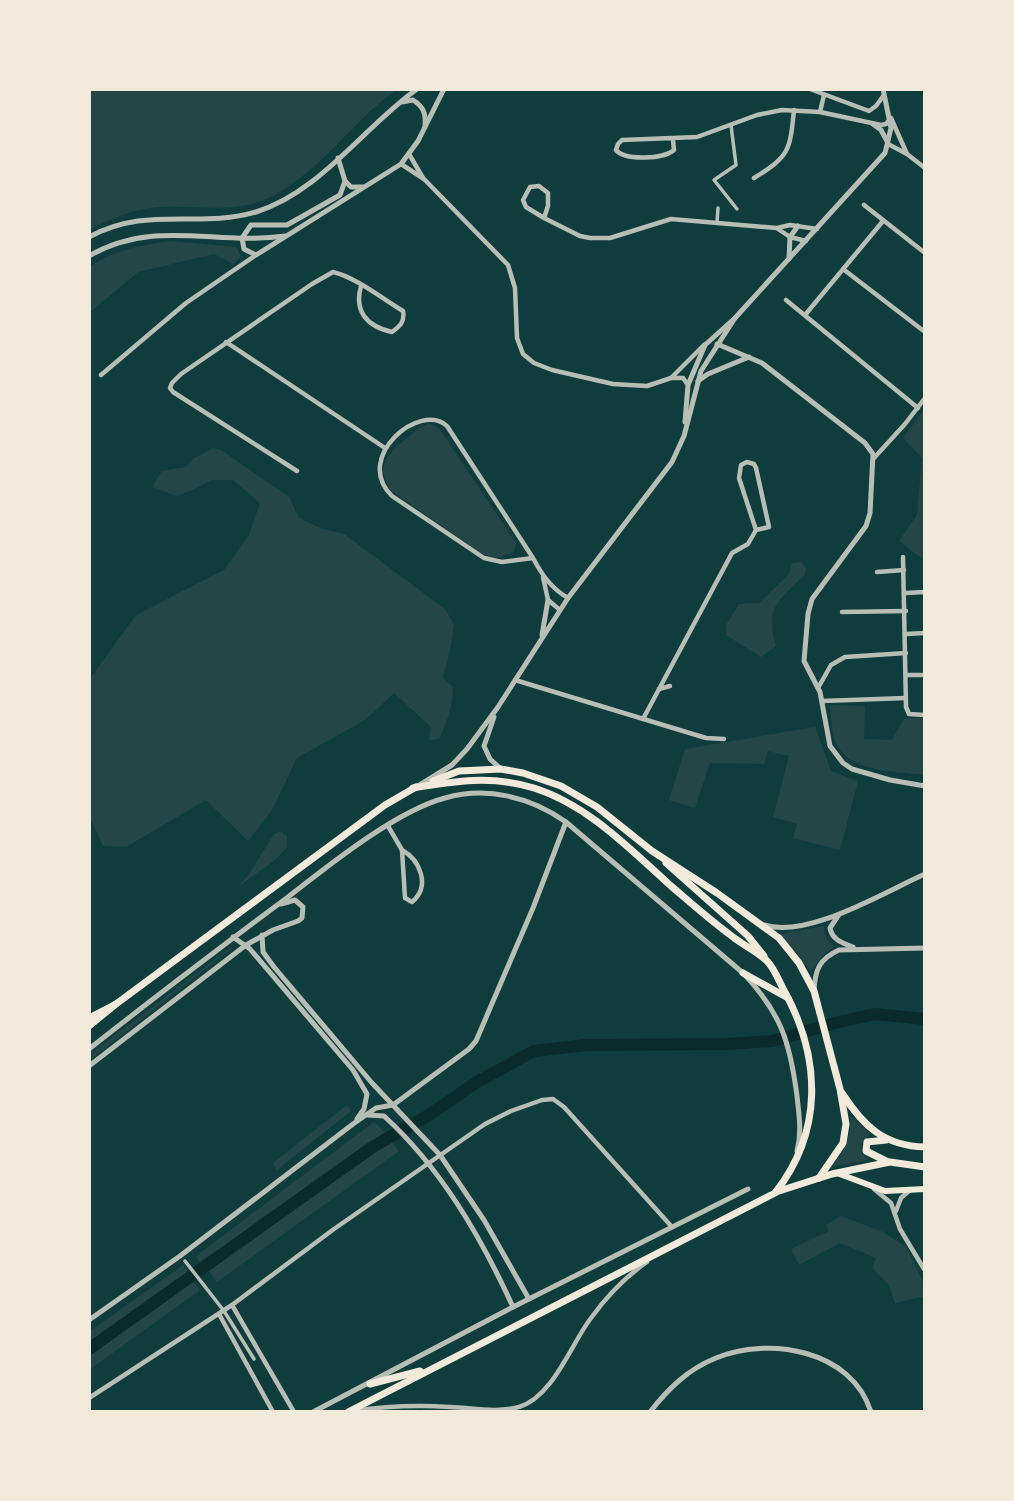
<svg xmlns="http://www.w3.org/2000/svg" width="1014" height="1501" viewBox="0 0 1014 1501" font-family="'DejaVu Sans',sans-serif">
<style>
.green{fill:#244646}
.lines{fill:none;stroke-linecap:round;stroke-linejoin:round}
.river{stroke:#0a2a2b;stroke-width:12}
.pedestrian{stroke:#b8beb3;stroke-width:3.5}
.minor{stroke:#b8beb3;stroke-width:4.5}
.tertiary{stroke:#b8beb3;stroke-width:5}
.secondary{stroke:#f1e9da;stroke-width:6}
.primary{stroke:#f1e9da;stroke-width:7}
.trunk{stroke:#f1e9da;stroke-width:7}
</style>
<rect width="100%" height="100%" fill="#0f3d3e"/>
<!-- green -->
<g class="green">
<path d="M89 89H397C351 122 319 175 266 199 229 215 188 203 149 208 128 211 109 220 89 230Z"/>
<path d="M171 241 236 247 241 256 234 264 214 254 138 272 89 313V267C112 251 143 244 171 241Z"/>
<polygon points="925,408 925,561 899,541 917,515 922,458 903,438"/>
<polygon points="429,424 439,428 516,543 514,552 498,558 484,555 390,490 385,479 383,469 386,459 394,449 420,427"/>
<path d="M213 448 221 450 289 497 299 518 320 528 344 534 445 609 454 624 451 646 443 678 453 687C453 705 447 723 439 739L429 740 431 727 394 693 365 720 297 758 272 810 248 841 206 800 126 847 103 846 89 816V680L136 615 224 570 249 535 260 503 233 480H211L193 490 176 496 152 487 162 471 186 467 194 458Z"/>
<path d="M801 562 806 568 805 575C797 582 777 600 774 610 770 620 773 636 776 646L761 657 726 635V625L739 604 759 603 789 574 792 563Z"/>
<path d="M830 705 865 706 864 739 892 740 904 719 925 717V775C895 771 844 773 834 738 831 727 831 716 830 705Z"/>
<polygon points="815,727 831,771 858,781 840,850 793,838 797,824 773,817 789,756 768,751 764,764 710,763 695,808 669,800 685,749"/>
<polygon points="280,831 287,836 287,847 275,860 239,886 249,874 274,834"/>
<polygon points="824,926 825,936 834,947 825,953 811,971 780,934"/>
<polygon points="231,947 232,948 89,1061 89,1055"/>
<polygon points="347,1105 351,1111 277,1170 273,1163"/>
<path d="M851 1116 870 1134 860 1144 862 1154 869 1160 833 1166C845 1149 851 1137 851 1116Z"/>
<polygon points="374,1122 385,1132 201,1264 196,1256"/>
<polygon points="391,1141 399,1151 217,1282 207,1269"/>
<polygon points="841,1216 883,1232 906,1247 925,1286 925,1296 895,1303 889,1285 872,1268 876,1258 840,1243 799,1265 791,1249 829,1231 826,1225"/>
<polygon points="183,1265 189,1273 89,1344 89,1332"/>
<polygon points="193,1281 200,1290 89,1370 89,1355"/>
</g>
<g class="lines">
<!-- river -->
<polyline class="river" points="89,1349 374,1146 429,1115 477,1082 534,1051 586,1045 728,1044 773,1041 835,1023 875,1014 925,1019"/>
<!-- pedestrian -->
<g class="pedestrian">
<polyline points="731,125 736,165 714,180 737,209"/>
<polyline points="717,222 718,208"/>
<polyline points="185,1261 224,1311 254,1359"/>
</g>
<!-- minor -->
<g class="minor">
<polyline points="810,89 869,111 876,106 884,95"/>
<polyline points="820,112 824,95"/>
<path d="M673 140 674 150C664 159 625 161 616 150L618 144 622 140 697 137 757 115 782 110 820 112 881 125 886 124 891 118 907 154"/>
<polyline points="888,144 907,154 925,168"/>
<polyline points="409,154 423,178"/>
<polyline points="401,164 424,179 508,265 515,288 517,338 523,354 534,363 552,370 613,384 647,386 671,378 704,345"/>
<path d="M754 178C790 156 790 150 794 110"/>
<polyline points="864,205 925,253"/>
<polyline points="544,218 548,206 548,193 539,186 530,187 523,200 526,207 544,218 580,236 590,238 610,238 671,219 777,228 790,225 817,229"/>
<polyline points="778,229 790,237 806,241"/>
<polyline points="843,269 925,332"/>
<polyline points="786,300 918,408"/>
<polyline points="805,315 883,221"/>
<polyline points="226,342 385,448"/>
<polyline points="101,375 186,303 256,255"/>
<polyline points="671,378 683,378 688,385"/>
<polyline points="874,458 905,424 925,398"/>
<path d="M297 471 173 392 170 388 172 383 181 374 312 284 333 272C355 277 383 299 403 311 405 322 400 326 392 332 366 326 354 311 361 286"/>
<polyline points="903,557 906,707 909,714 925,715"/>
<path d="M533 558 502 562 484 558 392 496C352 457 421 401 447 426L533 558C542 575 551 588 568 598"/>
<polyline points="877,572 904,570"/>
<polyline points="543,577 548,600 560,610"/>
<polyline points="905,593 925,592"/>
<polyline points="842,612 906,611"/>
<polyline points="906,634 925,633"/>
<polyline points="906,675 925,675"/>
<polyline points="515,680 706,738 724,739"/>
<polyline points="818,688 831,665 845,657 906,653"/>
<polyline points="659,689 670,686"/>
<polyline points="822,701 906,698"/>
<polyline points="643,719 732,553 748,544 756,530 739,478 741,465 747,462 754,464 756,468 769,527 756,530"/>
<polyline points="388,826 402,850"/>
<path d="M402 850C420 860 431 886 412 902L405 898Z"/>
<polyline points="874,1189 891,1203 900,1229 924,1269"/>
<polyline points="896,1211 901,1198 910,1190"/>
<polyline points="232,1305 294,1412"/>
<polyline points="219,1314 273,1412"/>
<polyline points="89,1398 232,1305 334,1229 485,1124 511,1111 542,1100 553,1099 564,1107 672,1227"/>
<path d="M354 1411C386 1406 418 1405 450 1407 473 1408 497 1413 519 1407 553 1397 571 1344 591 1318 607 1296 625 1277 647 1262"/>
</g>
<!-- tertiary -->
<g class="tertiary">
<path d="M402 102 413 100C424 107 426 114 425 126"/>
<polyline points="873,124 881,130 888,143"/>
<polyline points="338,158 345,181 340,195 287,225 251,225 242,238 244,249 256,255 401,164 418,141 444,89"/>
<polyline points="345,181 351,187 363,187"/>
<path d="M89 237C147 205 199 229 256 212 319 193 364 127 417 89"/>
<path d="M89 256C154 218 216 246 285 236"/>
<polyline points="789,259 790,237 798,226"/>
<polyline points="717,344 762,363 865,443 873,454 870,513 866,526 812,599 808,614 804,661 820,692 830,746 843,763 852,769 890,780 925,786"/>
<polyline points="698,381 708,374 749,357"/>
<polyline points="685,422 688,385 705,345 735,318 885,153 891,128 883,89"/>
<polyline points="542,635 548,600"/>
<polyline points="494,717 484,746 490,759 501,769"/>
<polyline points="418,786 452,765 467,749 498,707 568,598 672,462 684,436 701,371 735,318"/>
<path d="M838 916 830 928C832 940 843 943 853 947"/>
<path d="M764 925C808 939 884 892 925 874"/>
<polyline points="262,935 263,952 274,967 372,1083 440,1155 484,1220 529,1299"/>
<polyline points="233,937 250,949 353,1070 367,1094 364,1109 357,1119"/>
<path d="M814 991C815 970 819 959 839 950L925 948"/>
<path d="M89 1049C155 997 221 947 288 897 329 865 396 811 445 798 487 786 531 797 566 822L743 973C781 1013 790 1042 797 1096 799 1115 802 1132 797 1151"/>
<polyline points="89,1066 246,945 273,930 298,921 302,918 303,907 295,900 281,904"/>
<path d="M368 1115 384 1116C441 1168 481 1237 513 1307"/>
<polyline points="89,1320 180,1256 353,1124 376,1108 393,1105 469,1049 476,1041 533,908 566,822"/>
<polyline points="313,1412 513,1307 748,1189"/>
<path d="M650 1412C668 1389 688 1369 716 1358 769 1336 852 1350 871 1412"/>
</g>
<!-- secondary -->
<polyline class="secondary" points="837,1173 885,1191 925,1189"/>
<!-- primary -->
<g class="primary">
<polyline points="433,781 459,771 501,769 523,773 561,786 597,807 652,851 717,893 779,938 799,963 814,991 840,1089 846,1124 843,1143 819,1178"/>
<polyline points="666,863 748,936 764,956"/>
<polyline points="743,973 788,998"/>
<polyline points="89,1026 116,1004 385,805 416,787"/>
<path d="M842 1093C863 1126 884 1146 925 1147"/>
<polyline points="886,1140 867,1142 866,1151 888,1162"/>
<polyline points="776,1192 832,1174 890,1162 925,1167"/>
<polyline points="370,1384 420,1371"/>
<path d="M348 1412 775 1193C823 1132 821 1060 786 994 780 984 775 969 767 961 758 952 743 945 733 937 711 921 691 903 671 886 630 849 588 805 534 788 492 775 455 781 413 788"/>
</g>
<!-- trunk -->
<polyline class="trunk" points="89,1018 116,1004"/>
</g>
<!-- border -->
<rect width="1014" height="1501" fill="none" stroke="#f1e9da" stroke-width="182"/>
</svg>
